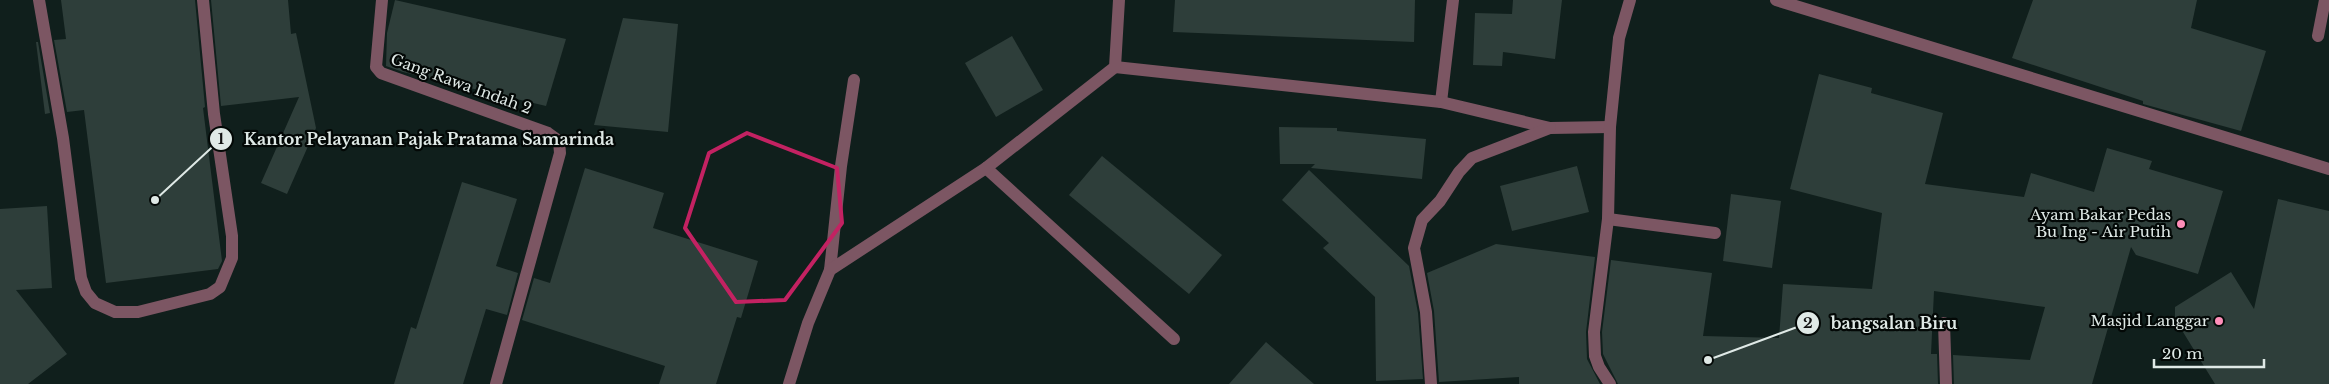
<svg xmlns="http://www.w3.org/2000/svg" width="2329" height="384" viewBox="0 0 2329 384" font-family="'Libre Baskerville',serif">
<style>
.building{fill:#2e3e3a}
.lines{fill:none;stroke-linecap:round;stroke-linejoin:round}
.lane{stroke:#7c5663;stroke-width:12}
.street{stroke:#7c5663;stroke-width:12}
.marked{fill:none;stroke:#c32262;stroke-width:4;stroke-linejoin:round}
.poi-dot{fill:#ff8eb9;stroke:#030806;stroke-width:2}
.labels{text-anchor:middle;stroke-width:4.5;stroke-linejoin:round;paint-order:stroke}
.street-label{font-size:15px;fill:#dfe9e6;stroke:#030806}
.poi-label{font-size:15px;fill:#dfe9e6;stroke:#030806;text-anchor:end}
.leader{fill:none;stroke:#dfe9e6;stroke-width:2}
.callout-dot{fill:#dfe9e6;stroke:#030806;stroke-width:2}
.mark-label{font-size:15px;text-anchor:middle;font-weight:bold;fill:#111}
.callout-label{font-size:16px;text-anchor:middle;font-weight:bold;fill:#dfe9e6;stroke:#030806;stroke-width:4.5;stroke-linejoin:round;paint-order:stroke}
</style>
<rect width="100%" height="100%" fill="#101f1c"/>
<!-- building -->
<g class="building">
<polygon points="61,0 195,0 205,107 203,108 222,261 218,269 106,283 84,110 67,112 54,40 66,39"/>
<polygon points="211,0 288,0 291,34 296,33 316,128 287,194 261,183 299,97 221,106"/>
<polygon points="395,0 566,39 546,106 403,72 386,66 387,33"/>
<polygon points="1175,0 1415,0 1414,42 1173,32"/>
<polygon points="1513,0 1562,0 1555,59 1503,52 1502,66 1473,65 1475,13 1512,14"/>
<polygon points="2033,0 2197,0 2191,28 2266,51 2241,131 2143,104 2143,101 2012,58"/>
<polygon points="623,18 678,24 668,132 594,125"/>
<polygon points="1012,36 1043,90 996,117 965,63"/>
<polygon points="36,42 38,42 50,113 45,114"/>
<polygon points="1819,74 1872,88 1871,93 1943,113 1925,184 2024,197 2031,173 2094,192 2107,148 2152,161 2149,169 2223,191 2198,274 2136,255 2131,247 2092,384 1954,384 1953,355 2030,360 2045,307 1934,291 1931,354 1937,354 1938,384 1618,384 1603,354 1602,332 1611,260 1712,273 1703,336 1779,338 1783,284 1872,289 1882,213 1790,189"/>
<polygon points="1279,127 1337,128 1337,131 1426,139 1422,179 1311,168 1315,164 1280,164"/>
<polygon points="1102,156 1222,255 1189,294 1069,195"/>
<polygon points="1577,166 1589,212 1512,231 1500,186"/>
<polygon points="585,168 664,193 653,228 758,261 741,318 737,317 716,384 659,384 665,366 522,320 534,278 550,283"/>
<polygon points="1309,170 1409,266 1418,313 1423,379 1376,381 1375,297 1323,248 1329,243 1282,200"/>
<polygon points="462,182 517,199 496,266 518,273 507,315 486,309 463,384 394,384 411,327 416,329"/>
<polygon points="1731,194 1781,201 1772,268 1723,261"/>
<polygon points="2278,199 2329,211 2329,384 2215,384 2175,319 2175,307 2231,272 2254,309"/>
<polygon points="47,206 52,288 16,290 67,354 28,384 0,384 0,209"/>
<polygon points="1496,244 1595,257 1586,332 1587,359 1600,384 1519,384 1519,377 1439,382 1434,311 1427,273"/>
<polygon points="1266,342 1314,384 1229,384"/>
</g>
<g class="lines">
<!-- lane -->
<g class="lane">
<polyline points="39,0 63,138 81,278 86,292 95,303 115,312 138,312 210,294 220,287 232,258 232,236 214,114 203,0"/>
<polyline points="2318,36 2325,0"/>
</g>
<!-- street -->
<g class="street">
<polyline points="382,0 376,67 381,73 548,133 559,141 560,153 496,384"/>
<polyline points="1776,0 2329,169"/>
<polyline points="1115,67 1441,102 1453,0"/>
<polyline points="1441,102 1550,128 1610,127"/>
<polyline points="986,168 1174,339"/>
<polyline points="1608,219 1715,233"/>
<polyline points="830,270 841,166 854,80"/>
<polyline points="1944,323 1946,384"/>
<polyline points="789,384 808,323 830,270 986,168 1115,67 1119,0"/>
<polyline points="1431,384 1426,312 1414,248 1422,220 1440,201 1459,172 1472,158 1550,128"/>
<polyline points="1610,384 1599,367 1595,356 1594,332 1608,219 1610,127 1619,38 1630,0"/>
</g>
</g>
<!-- marked area -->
<path class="marked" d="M747 133 837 168 842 223 785 300 736 302 685 228 709 153Z"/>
<!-- markers -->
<g class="poi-dot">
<circle cx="2181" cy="224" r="5"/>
<circle cx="2219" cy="321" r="5"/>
</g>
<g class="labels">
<!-- street labels -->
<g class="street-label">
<text transform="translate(461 84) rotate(20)" y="5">Gang Rawa Indah 2</text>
</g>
<!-- poi labels -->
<g class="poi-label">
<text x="2171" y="220">Ayam Bakar Pedas<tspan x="2171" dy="17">Bu Ing - Air Putih</tspan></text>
<text x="2209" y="326">Masjid Langgar</text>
</g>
</g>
<!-- callouts -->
<path class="leader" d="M155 200L221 139M1708 360L1808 323"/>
<g class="callout-dot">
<circle cx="155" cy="200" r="5"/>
<circle cx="1708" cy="360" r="5"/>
<circle cx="221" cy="139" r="12"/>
<circle cx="1808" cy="323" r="12"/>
</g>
<g class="mark-label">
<text x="221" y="144">1</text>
<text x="1808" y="328">2</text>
</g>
<g class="callout-label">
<text x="429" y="145">Kantor Pelayanan Pajak Pratama Samarinda</text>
<text x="1894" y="329">bangsalan Biru</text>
</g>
<!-- scale -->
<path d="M2154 359v8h110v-8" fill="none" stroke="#dfe9e6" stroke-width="2.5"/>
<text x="2162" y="359" font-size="15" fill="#dfe9e6" stroke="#030806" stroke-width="4" paint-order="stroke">20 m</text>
</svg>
